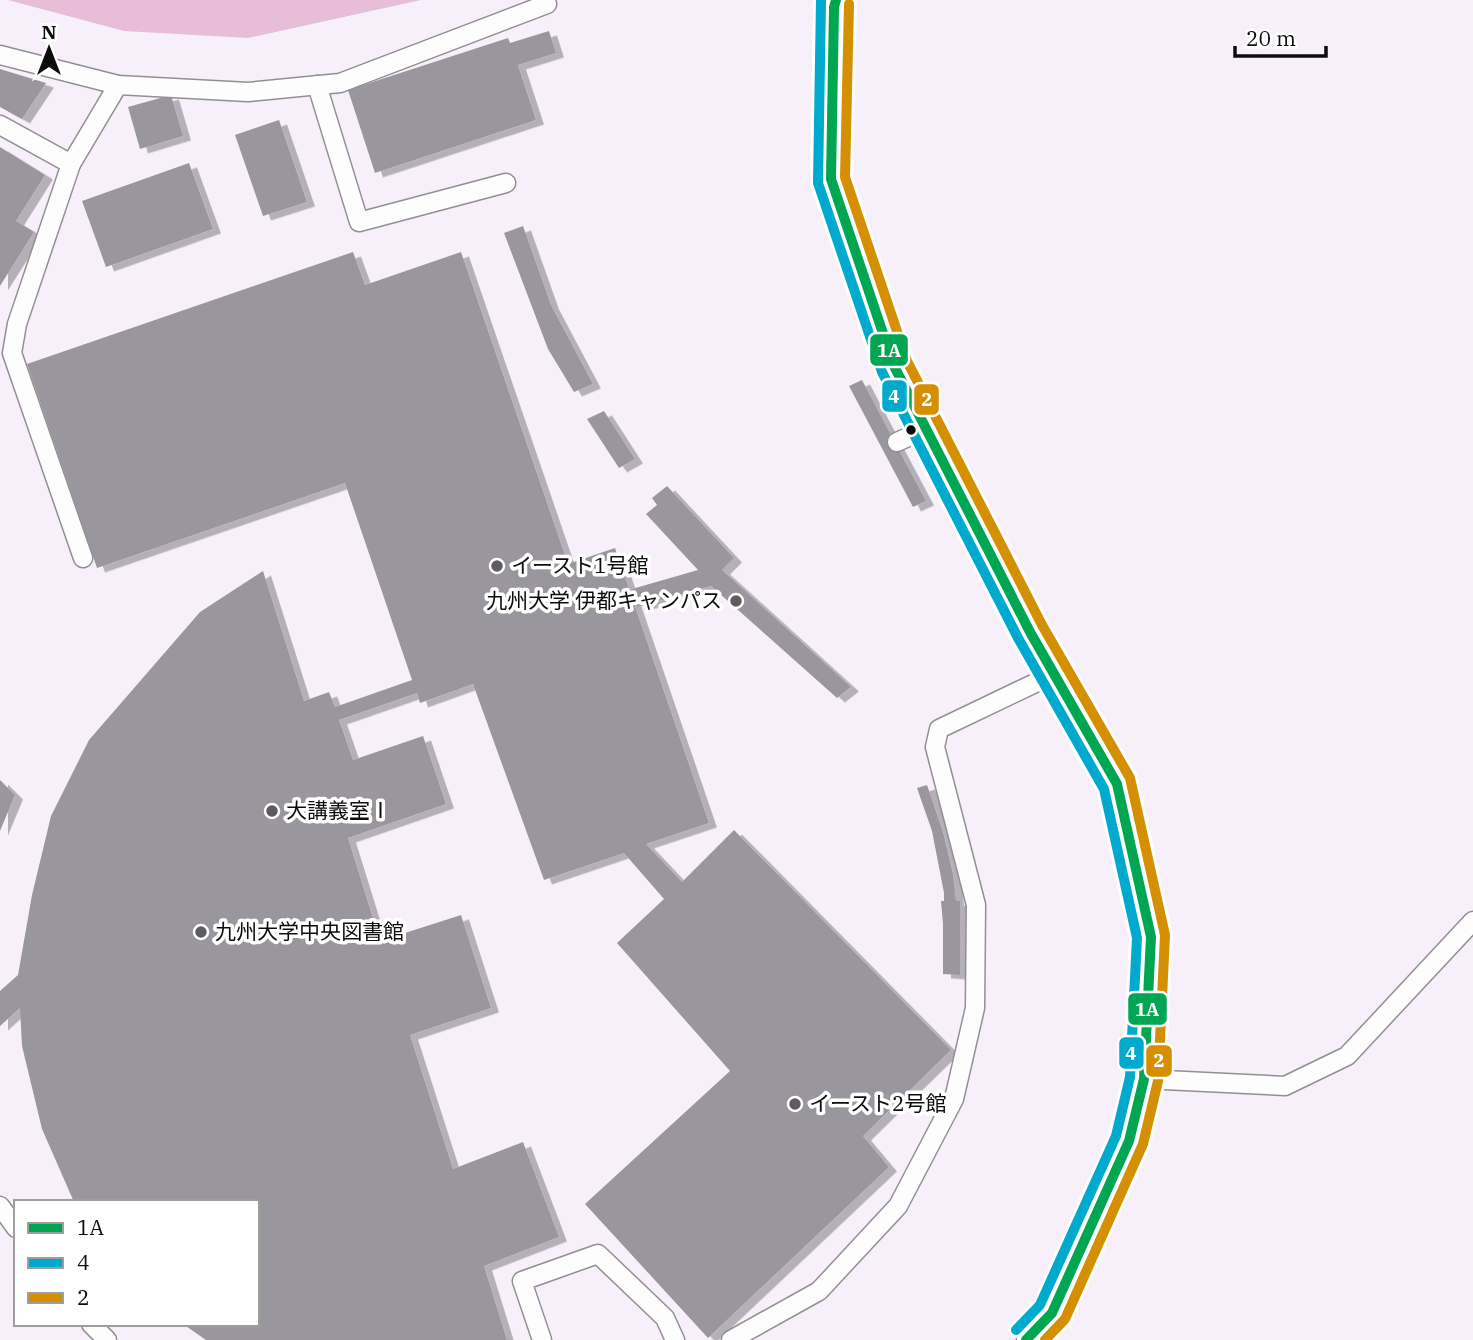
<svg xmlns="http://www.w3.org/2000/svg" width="1473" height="1340" viewBox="0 0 1473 1340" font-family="'IBM Plex Serif','Noto Sans JP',serif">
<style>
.forest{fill:#e7bdd8}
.building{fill:#9a969d;filter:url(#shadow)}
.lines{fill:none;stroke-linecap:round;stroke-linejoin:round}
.service-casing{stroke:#928f93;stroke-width:21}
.service{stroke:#fefdfe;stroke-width:18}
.bus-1-casing{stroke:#fff;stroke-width:16}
.bus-2-casing{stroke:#fff;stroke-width:16}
.bus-3-casing{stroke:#fff;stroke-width:16}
.bus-1{stroke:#00a651;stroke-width:10}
.bus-2{stroke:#00a9ce;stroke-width:10}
.bus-3{stroke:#d48f02;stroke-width:10}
.bus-dot{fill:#0c0c0c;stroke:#fff;stroke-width:2.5}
.poi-dot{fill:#5e5c5f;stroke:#fff;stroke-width:2.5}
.labels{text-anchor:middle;stroke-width:7;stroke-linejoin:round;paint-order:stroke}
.poi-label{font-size:21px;fill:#0c0c0c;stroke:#fff;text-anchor:start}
.line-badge{stroke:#fff;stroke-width:2.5}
.badge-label{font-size:19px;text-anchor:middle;font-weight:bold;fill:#fff}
</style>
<defs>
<filter id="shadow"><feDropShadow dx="8" dy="4.5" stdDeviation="0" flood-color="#0004"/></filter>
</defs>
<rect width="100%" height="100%" fill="#f7f0fa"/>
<!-- forest -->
<polygon class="forest" points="8,0 421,0 248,38 124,31"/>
<!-- building -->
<g class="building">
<polygon points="549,31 556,53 518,65 536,120 375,173 348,90 508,38 510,43"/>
<polygon points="0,69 46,83 22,119 0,107"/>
<polygon points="171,95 183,136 140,149 128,107"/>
<polygon points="279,120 307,202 263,216 235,135"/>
<polygon points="0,147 45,175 16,221 34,232 0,286"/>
<polygon points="189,163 213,229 106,267 82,201"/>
<polygon points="523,226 551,305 593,384 574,392 548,349 504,233"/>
<polygon points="353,252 365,285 461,252 568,564 615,548 709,823 646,844 682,882 734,830 951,1050 863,1136 889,1167 708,1338 585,1204 730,1071 617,943 664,899 624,853 544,880 473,684 420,703 417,693 339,720 353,760 423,736 446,804 348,838 380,941 461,915 491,1008 410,1035 453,1169 523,1142 559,1237 484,1266 507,1340 206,1340 183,1324 257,1324 257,1202 74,1202 42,1129 22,1046 20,1008 0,1026 0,991 18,975 32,895 51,816 89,740 200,612 263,571 304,701 329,692 335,707 412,680 345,483 97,568 27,364"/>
<polygon points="862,380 926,501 913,507 849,386"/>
<polygon points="604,411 635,459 619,468 587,419"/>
<polygon points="667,486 734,558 722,570 851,687 837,698 711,586 637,607 632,589 698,570 646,514 657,505 652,498"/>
<polygon points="0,780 15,795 0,831"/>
<polygon points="927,785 943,832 953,874 956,901 960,901 960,975 943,974 943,924 941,901 944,901 944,893 932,831 917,788"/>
</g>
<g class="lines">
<defs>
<g id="service">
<polyline points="836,0 834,7 831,179 894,366 1030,632 1117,784 1151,937 1144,1079 1129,1141 1052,1313 1026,1340"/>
<polyline points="0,55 118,85 248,92 340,83 547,4"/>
<polyline points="317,85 359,222 506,183"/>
<polyline points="0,125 71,164"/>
<polyline points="897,442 926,429"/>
<polyline points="83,558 12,353 17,324 71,164 118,85"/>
<polyline points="1144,1079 1285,1086 1347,1056 1473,921"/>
<polyline points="0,1206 16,1228"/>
<polyline points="91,1324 107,1340"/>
<polyline points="542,1340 522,1281 598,1254 665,1318 675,1340"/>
<polyline points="731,1340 819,1291 898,1206 954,1099 975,1008 976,905 935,747 939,729 1054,674"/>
</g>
</defs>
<!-- service casing -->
<use href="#service" class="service-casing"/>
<!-- service -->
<use href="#service" class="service"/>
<defs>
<polyline id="bus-1" points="836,0 834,7 831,179 894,366 1030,632 1117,784 1151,937 1144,1079 1129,1141 1052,1313 1026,1340"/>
<polyline id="bus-2" points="821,0 818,183 882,372 1018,638 1104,789 1137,938 1130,1077 1116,1136 1040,1305 1016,1330"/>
<polyline id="bus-3" points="849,4 845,177 907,361 1042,625 1130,778 1165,935 1158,1081 1143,1144 1065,1319 1045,1340"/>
</defs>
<!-- bus-1 casing -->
<use href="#bus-1" class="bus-1-casing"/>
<!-- bus-2 casing -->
<use href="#bus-2" class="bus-2-casing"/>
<!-- bus-3 casing -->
<use href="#bus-3" class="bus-3-casing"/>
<!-- bus-1 -->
<use href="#bus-1" class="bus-1"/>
<!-- bus-2 -->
<use href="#bus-2" class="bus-2"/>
<!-- bus-3 -->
<use href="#bus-3" class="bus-3"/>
</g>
<!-- markers -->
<circle class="bus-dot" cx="911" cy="430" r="6"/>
<g class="poi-dot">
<circle cx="497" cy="566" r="7"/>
<circle cx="736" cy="601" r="7"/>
<circle cx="272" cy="811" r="7"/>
<circle cx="201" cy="932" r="7"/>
<circle cx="795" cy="1104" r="7"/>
</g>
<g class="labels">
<!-- poi labels -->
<g class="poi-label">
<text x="511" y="573">イースト1号館</text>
<text x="722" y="608" text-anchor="end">九州大学 伊都キャンパス</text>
<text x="286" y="818">大講義室Ⅰ</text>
<text x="215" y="939">九州大学中央図書館</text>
<text x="809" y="1111">イースト2号館</text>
</g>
</g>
<g class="line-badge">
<rect x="869" y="333" width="40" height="34" rx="7" fill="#00a651"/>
<rect x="881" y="379" width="27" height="34" rx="7" fill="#00a9ce"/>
<rect x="913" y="383" width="27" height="33" rx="7" fill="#d48f02"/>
<rect x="1127" y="992" width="41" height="34" rx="7" fill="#00a651"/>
<rect x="1118" y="1036" width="27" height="34" rx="7" fill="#00a9ce"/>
<rect x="1145" y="1044" width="28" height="34" rx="7" fill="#d48f02"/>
</g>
<g class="badge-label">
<text x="889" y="357">1A</text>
<text x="894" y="403">4</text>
<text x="927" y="406">2</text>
<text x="1147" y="1016">1A</text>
<text x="1131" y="1060">4</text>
<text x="1159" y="1067">2</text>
</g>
<!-- legend -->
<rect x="14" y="1200" width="245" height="126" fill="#ffffff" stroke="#9e9e9e" stroke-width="2"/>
<rect x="28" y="1223" width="35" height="10" fill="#00a651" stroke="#9e9e9e" stroke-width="2"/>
<text x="77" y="1235" font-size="21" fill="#0c0c0c">1A</text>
<rect x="28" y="1258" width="35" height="10" fill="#00a9ce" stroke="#9e9e9e" stroke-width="2"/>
<text x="77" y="1270" font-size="21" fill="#0c0c0c">4</text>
<rect x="28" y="1293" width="35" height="10" fill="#d48f02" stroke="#9e9e9e" stroke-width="2"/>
<text x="77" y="1305" font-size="21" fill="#0c0c0c">2</text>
<!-- north arrow -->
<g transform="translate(49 49)" stroke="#ffffff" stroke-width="5" paint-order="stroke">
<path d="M0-5L12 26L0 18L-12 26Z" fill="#0c0c0c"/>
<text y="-10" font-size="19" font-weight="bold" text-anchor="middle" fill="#0c0c0c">N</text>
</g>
<!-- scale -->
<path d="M1235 46v10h91v-10" fill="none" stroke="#0c0c0c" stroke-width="3.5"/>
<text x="1246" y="46" font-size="21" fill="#0c0c0c" stroke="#ffffff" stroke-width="5" paint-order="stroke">20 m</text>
</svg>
